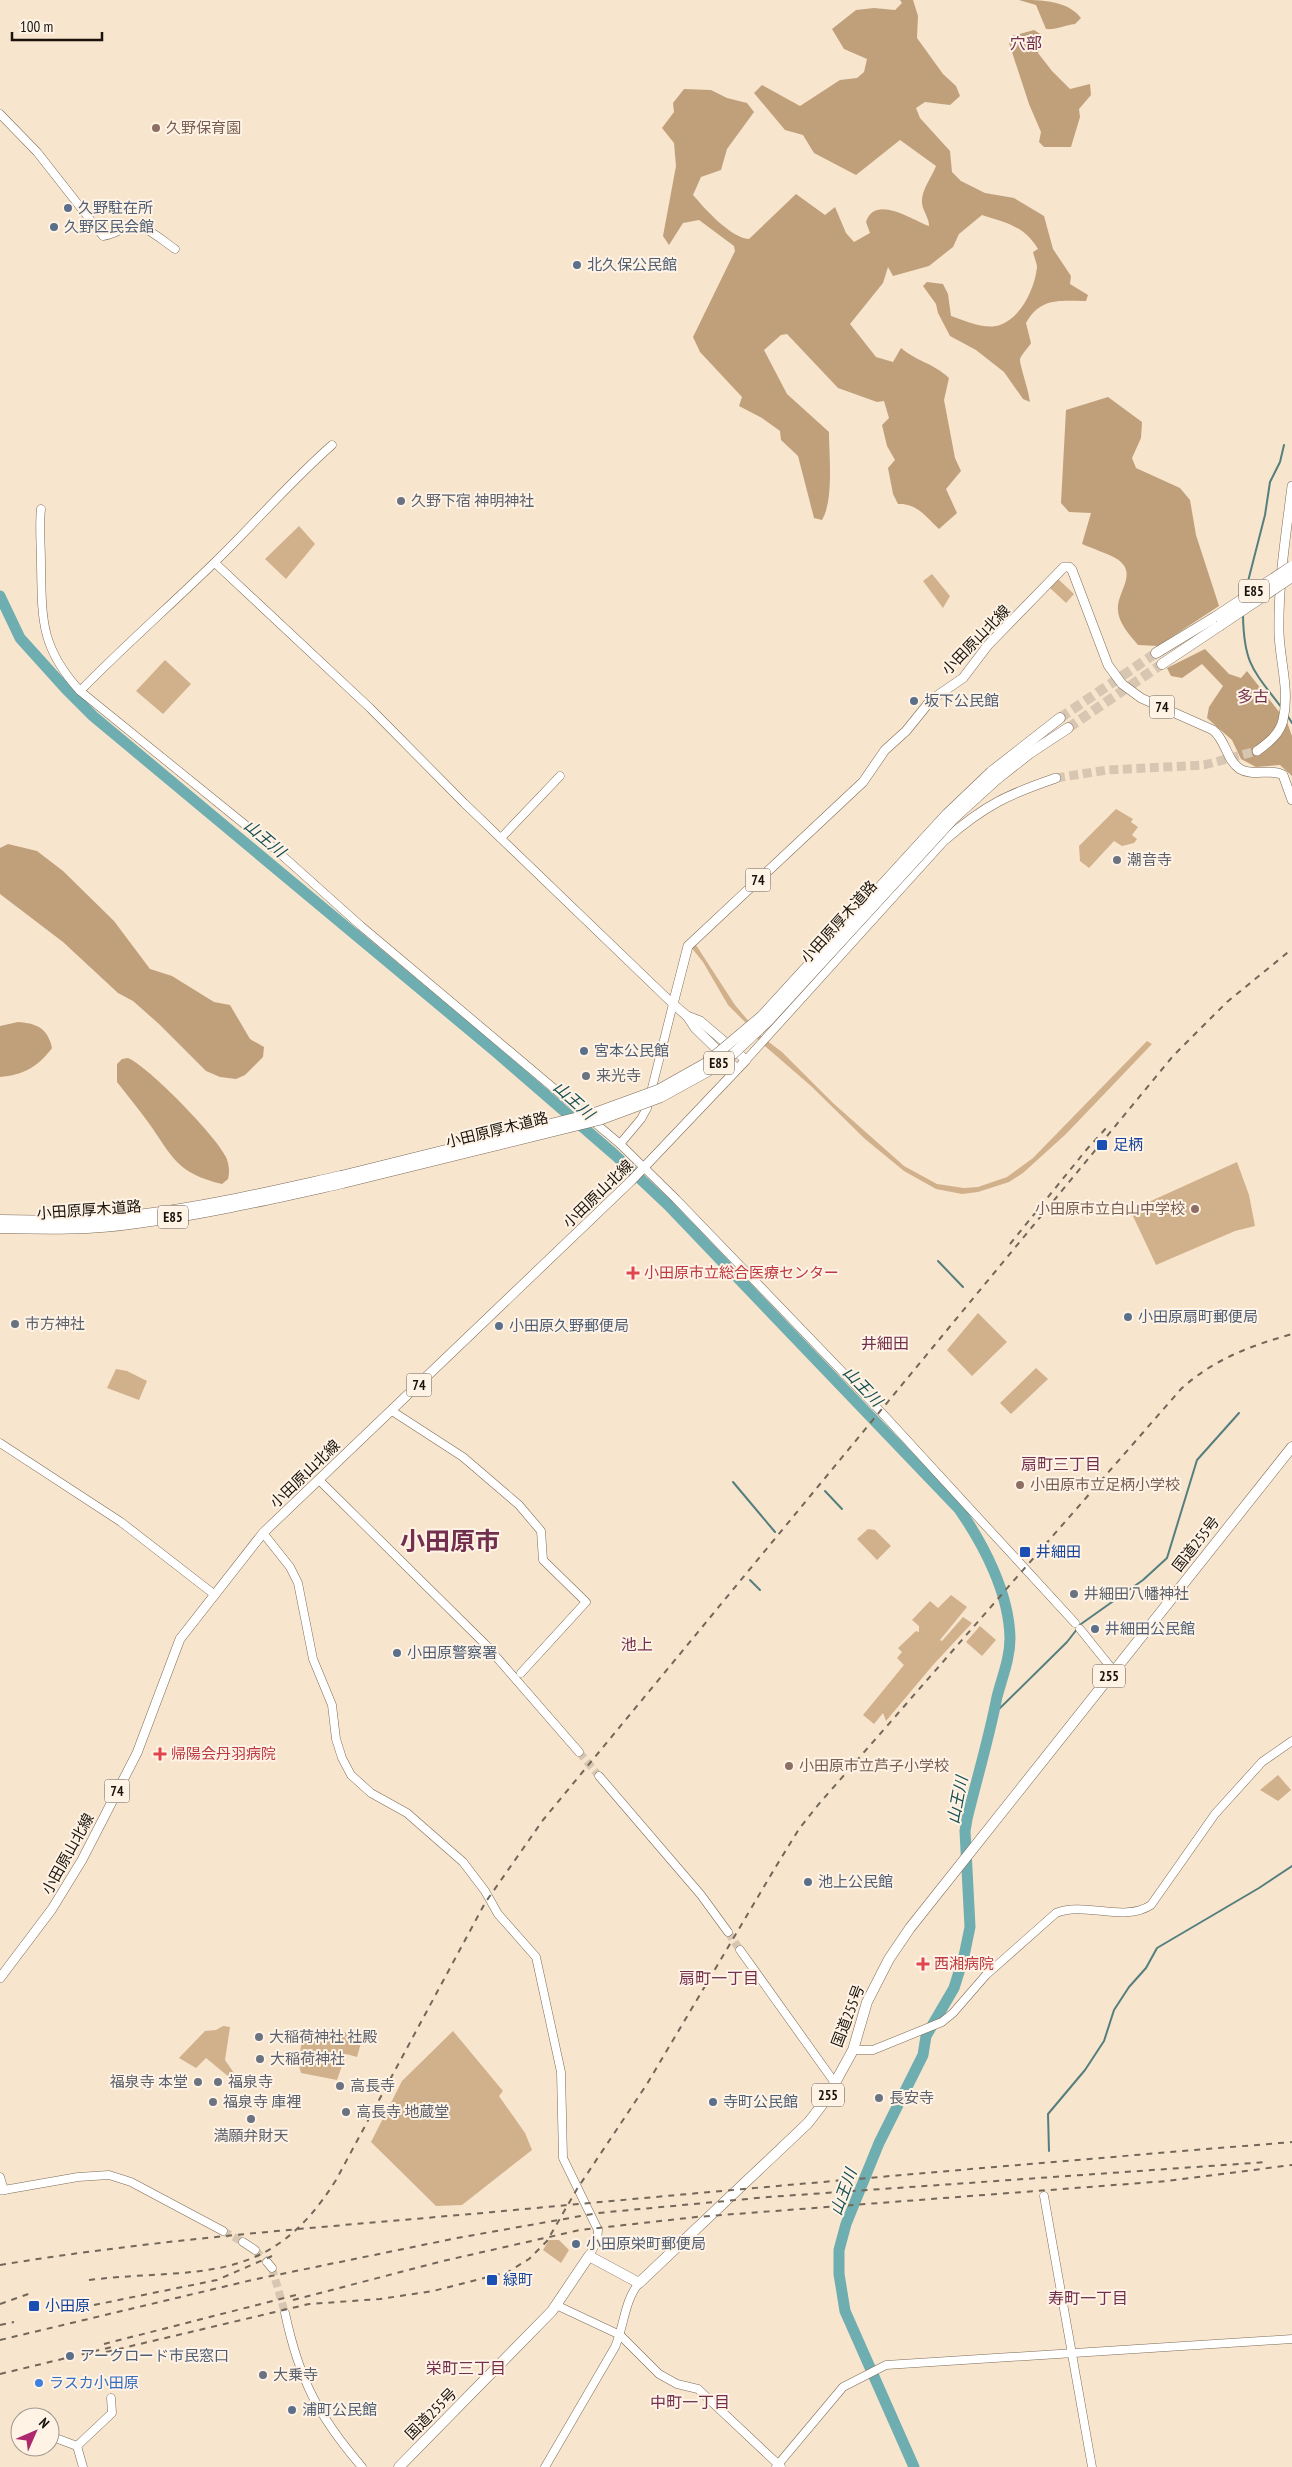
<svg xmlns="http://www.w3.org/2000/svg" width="1292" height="2467" viewBox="0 0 1292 2467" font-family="'PT Sans Narrow','Noto Sans JP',sans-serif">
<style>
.green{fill:#d1b18c}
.forest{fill:#c0a07a}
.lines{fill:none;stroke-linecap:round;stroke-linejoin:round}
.stream{stroke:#547f7e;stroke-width:2}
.river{stroke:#6eadb0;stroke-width:11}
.tertiary-tunnel{stroke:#d7c6b1;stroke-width:8;stroke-dasharray:8 4;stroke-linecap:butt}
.secondary-tunnel{stroke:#d7c6b1;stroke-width:9;stroke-dasharray:9 4.5;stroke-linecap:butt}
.trunk-tunnel{stroke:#d7c6b1;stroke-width:10;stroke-dasharray:10 5;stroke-linecap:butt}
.tertiary-casing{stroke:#7c6b57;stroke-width:9}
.secondary-casing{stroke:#7c6b57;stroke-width:10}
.primary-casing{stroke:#7c6b57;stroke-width:10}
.trunk-casing{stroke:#7c6b57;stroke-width:11}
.tertiary{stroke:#fff;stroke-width:8}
.secondary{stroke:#fff;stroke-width:9}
.primary{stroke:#fff;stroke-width:9}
.trunk{stroke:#fff;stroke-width:10}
.rail{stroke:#726759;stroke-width:2;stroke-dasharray:6 6;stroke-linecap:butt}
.trunk-bridge-casing{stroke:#7c6b57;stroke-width:11;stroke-linecap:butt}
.trunk-bridge{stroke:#fff;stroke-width:10}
.education-dot{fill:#8d6e63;stroke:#fff3e6;stroke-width:2}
.service-dot{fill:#5c6f8a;stroke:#fff3e6;stroke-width:2}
.worship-dot{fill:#6b7280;stroke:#fff3e6;stroke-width:2}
.transit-dot{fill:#1a4fb4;stroke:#fff3e6;stroke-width:2}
.health-dot{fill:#e0444e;stroke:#fff3e6;stroke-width:2}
.shop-dot{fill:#3f7fe0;stroke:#fff3e6;stroke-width:2}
.labels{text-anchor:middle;stroke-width:4;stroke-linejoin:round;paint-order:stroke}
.shield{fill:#fff3e6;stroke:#5e564d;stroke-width:1}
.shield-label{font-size:14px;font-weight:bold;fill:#19130b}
.education-label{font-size:15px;fill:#785e54;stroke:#fff3e6;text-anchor:start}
.service-label{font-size:15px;fill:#4e5e75;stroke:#fff3e6;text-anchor:start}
.worship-label{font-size:15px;fill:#5b616d;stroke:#fff3e6;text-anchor:start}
.street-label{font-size:15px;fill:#19130b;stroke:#fff3e6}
.transit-label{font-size:15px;fill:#164399;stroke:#fff3e6;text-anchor:start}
.health-label{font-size:15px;fill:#be3a42;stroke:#fff3e6;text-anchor:start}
.shop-label{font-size:15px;fill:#366cbe;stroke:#fff3e6;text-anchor:start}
.neighbourhood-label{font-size:16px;fill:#72304e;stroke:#fff3e6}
.water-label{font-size:16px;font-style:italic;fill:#164e51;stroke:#fff3e6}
.town-label{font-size:25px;font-weight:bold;fill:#72304e;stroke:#fff3e6}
</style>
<rect width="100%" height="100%" fill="#f8e5ce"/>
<!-- green -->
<g class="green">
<polygon points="299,526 315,544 286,579 265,559"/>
<polygon points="932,574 950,596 943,608 923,581"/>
<polygon points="1057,578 1074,594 1066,603 1049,587"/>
<polygon points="165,660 191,684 163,714 136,691"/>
<polygon points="1116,809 1133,819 1131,822 1138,827 1132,835 1137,839 1134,843 1122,846 1114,841 1089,868 1080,861 1079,846"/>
<polygon points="694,942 735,1005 762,1037 782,1052 833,1103 904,1166 937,1184 964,1188 978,1187 1007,1177 1033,1158 1147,1041 1152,1044 1066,1134 1023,1173 1009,1182 978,1192 962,1194 936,1189 904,1171 865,1139 811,1086 759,1041 746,1023 728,1005 703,962 690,946"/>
<polygon points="1237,1162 1249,1195 1255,1226 1235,1231 1156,1265 1132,1214 1142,1205"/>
<polygon points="978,1313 1007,1342 972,1376 947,1350"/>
<polygon points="1036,1368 1048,1379 1011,1414 1000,1403"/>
<polygon points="116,1369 127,1371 147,1381 139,1400 107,1388"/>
<polygon points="868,1529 875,1530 891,1546 877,1560 857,1539"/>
<polygon points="951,1595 967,1607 940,1640 942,1641 963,1617 972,1623 933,1665 886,1721 883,1713 874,1724 863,1715 904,1665 897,1658 902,1652 898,1648 916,1631 919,1632 919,1626 912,1620 930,1601 938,1608"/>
<polygon points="980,1626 996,1640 982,1656 966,1642"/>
<polygon points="1278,1775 1291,1790 1278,1801 1260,1790"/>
<polygon points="223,2026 230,2027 225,2060 234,2073 246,2079 244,2090 227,2085 229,2077 206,2058 196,2068 179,2058 205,2031 216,2030"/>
<polygon points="304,2031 342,2036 344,2032 363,2036 357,2057 346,2054 337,2080 301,2073 298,2062"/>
<polygon points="453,2031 503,2091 499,2096 525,2133 532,2150 462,2205 436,2206 371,2142 402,2081"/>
<polygon points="549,2240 559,2240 569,2250 561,2263 543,2250"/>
</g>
<!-- forest -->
<g class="forest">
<path d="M900 0H913L918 16 917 38 943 74 956 86 960 96 950 105 925 102 916 108 920 118 950 151 952 172 961 181 985 193 1014 198 1044 216 1053 249 1071 276 1070 284 1088 295 1086 301C1059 301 1041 297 1026 323L1031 343C1028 348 1022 354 1020 359 1019 363 1029 391 1030 402L1023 399 1004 372 976 350 950 336 938 313 936 304 923 286 927 282 943 284 948 294 951 316C965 321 986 330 1000 325 1021 318 1035 288 1037 267 1037 263 1034 257 1033 252L1038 249C1024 226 1007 223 982 215L959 234 953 247 929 266 893 276 888 267 883 283 850 324 876 357 893 362 901 348C918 362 933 363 949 378L944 400 955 458 961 471 946 489 957 513 939 529C926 517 917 503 898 504L893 494 888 468 895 460 887 446 882 425 889 418 884 401 877 402 838 388 787 334 781 335 764 350 787 394 829 432C829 455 834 500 822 520L814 518 798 456 781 440 780 431 762 418 739 406 742 397 700 352 693 337 735 251 734 246 699 220 683 223 669 245 663 236 676 166 674 143 662 128 674 112 673 103 684 89 711 90 727 98 747 103 754 112 727 149 721 170 701 177 693 195C705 209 731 238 749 239L796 194 825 215 835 207 846 233 854 242 870 233 866 222C875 194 912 220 929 226 929 217 923 212 922 203 921 190 932 177 936 166L900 140 856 175 814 153 803 135 785 130 754 93 762 85 800 106 840 80 857 78 864 72 867 59 844 49 832 29 856 10 874 8 895 10 902 3Z"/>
<path d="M1019 0C1041 0 1067 0 1081 18L1075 24C1065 25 1056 30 1046 29L1036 5Z"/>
<polygon points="1034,30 1042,35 1038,53 1052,71 1070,89 1090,84 1091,95 1079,109 1080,117 1071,147 1044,147 1039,142 1041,132 1029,104 1009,43 1012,36"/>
<path d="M1108 397 1142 422 1141 438 1132 458 1136 468 1180 488 1190 500 1196 535 1219 606 1158 646 1138 645C1129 634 1116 621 1118 605 1120 589 1137 572 1117 559 1107 553 1093 549 1082 544L1091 513 1069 512 1061 503 1066 410Z"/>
<polygon points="1205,649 1229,674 1241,678 1247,671 1287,722 1292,736 1292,776 1280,765 1256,767 1241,759 1232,740 1207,718 1209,707 1223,686 1202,664 1182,678 1171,676 1167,668"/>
<polygon points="8,844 37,851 63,871 114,921 150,969 172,976 214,1002 230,1005 250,1039 264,1047 263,1057 245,1075 236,1079 220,1077 206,1071 159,1024 133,1001 118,993 63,942 0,894 0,848"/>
<path d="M18 1022C37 1023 48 1029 52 1048 38 1067 23 1075 0 1077V1026Z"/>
<path d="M128 1058C149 1067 216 1136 226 1157 229 1164 230 1172 228 1179L222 1184C176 1173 173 1157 148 1122 138 1108 127 1095 117 1082V1064L122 1059Z"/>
</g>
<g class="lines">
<!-- stream -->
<g class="stream">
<polyline points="1245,593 1265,515 1270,482 1280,462 1284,445"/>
<path d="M1243 616C1244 664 1253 670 1281 707"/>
<polyline points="1287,715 1292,723"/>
<polyline points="938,1261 963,1287"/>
<polyline points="733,1482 775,1532"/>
<polyline points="825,1491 842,1509"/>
<polyline points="750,1580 760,1590"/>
<polyline points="995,1713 1067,1642 1081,1624 1143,1580 1167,1558 1197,1460 1239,1413"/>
<polyline points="1049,2151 1048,2114 1085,2070 1104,2041 1114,2010 1129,1987 1146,1968 1157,1948 1259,1888 1292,1866"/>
</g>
<!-- river -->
<path class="river" d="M0 596 20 638 66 689 93 716 496 1052 615 1155 668 1205 959 1509C984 1545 1009 1593 1010 1638 1010 1659 1002 1677 997 1697 989 1738 977 1778 967 1819L965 1831 970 1927 964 1956 954 1988 926 2036 923 2055 879 2143 846 2224 839 2250V2274L845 2311 914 2467"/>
<!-- tertiary-tunnel -->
<g class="tertiary-tunnel">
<polyline points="579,1752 599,1776"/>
<polyline points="728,1932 740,1950"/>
<polyline points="223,2231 243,2242"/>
<polyline points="255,2250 267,2262"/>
<polyline points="272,2268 285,2313"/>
</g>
<!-- secondary-tunnel -->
<polyline class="secondary-tunnel" points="1056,778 1107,770 1204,765 1257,751"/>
<!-- trunk-tunnel -->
<g class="trunk-tunnel">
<polyline points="1060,718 1156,653"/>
<polyline points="1068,728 1162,664"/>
</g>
<defs>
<g id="tertiary">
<path d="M0 114 37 152 103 236C112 235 117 231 125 228 144 221 161 240 175 249"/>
<path d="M41 509C39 526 41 545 41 563 42 619 40 647 80 691L275 849 361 926 620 1144 676 1199 883 1414 1075 1623"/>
<polyline points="215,563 370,708 464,803 673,1004 647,1108 641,1119 620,1144"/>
<path d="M80 691C124 646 171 605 216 561 255 523 291 481 332 445"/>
<polyline points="501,838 560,776"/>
<polyline points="746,1060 946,839"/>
<polyline points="392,1411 463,1457 519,1505 541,1531 543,1560 586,1602 521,1673"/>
<polyline points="0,1443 121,1522 215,1595"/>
<polyline points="319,1480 485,1644 579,1752"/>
<polyline points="263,1533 290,1567 298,1583 313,1659 332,1705 336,1739 342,1758 351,1775 371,1793 407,1813 463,1862 485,1891 498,1914 536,1957 561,2072 563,2158 598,2230 597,2241 589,2256"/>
<polyline points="1080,1629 1113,1670"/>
<polyline points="599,1776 701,1895 728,1932"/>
<polyline points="740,1950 835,2083"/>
<path d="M853 2050H873L942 2022 953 2013 986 1975 1056 1913C1085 1901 1124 1923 1151 1905L1215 1814 1262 1762 1292 1741"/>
<polyline points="0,2177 4,2190 78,2177 109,2175 131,2182 223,2231"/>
<polyline points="1044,2196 1092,2467"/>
<polyline points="243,2242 255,2250"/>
<polyline points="267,2262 272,2268"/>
<polyline points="556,2305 620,2335 659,2374 677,2384 698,2389 781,2467"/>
<path d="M285 2313C299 2379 318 2416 362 2467"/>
<polyline points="50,2436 77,2446"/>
<polyline points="77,2446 112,2413 111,2398"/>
<polyline points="77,2446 83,2467"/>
<path d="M545 2467 615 2347C624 2327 624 2301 639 2283"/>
<polyline points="776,2467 843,2387 886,2365 1292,2339"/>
</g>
<g id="secondary">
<path d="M1257 751C1268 743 1280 734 1283 720 1290 691 1280 662 1279 633 1278 583 1286 535 1292 486"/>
<path d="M946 839C985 805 1009 794 1056 778"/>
</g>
<g id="primary">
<path d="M737 1069 695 1028 687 1016 673 1004 688 946 863 782 885 750 906 731 931 700 963 678 988 645 1064 567H1069L1072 570 1108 665 1122 684 1141 698 1213 730C1226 740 1226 760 1240 769 1253 777 1270 768 1283 775L1292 800"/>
<polyline points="0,1978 52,1909 82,1860 137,1753 180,1639 263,1533 631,1181 746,1060 700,1021 687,1016"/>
<polyline points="0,2190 4,2190"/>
</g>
<g id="trunk">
<polyline points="1156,653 1217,616"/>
<polyline points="1162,664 1219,626"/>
<polyline points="991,772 1060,718"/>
<polyline points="997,779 1030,753 1068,728"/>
<path d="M0 1220C46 1221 92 1221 138 1215 206 1207 273 1191 341 1176"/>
<path d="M0 1228C46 1229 92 1230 137 1223 206 1214 275 1198 343 1183"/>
<polyline points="399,2467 552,2311 589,2256 639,2283 808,2123 825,2101 853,2050 867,2002 889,1959 910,1928 1292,1447"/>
</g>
</defs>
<!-- tertiary casing -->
<use href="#tertiary" class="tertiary-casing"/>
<!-- secondary casing -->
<use href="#secondary" class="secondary-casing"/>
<!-- primary casing -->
<use href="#primary" class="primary-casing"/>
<!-- trunk casing -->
<use href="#trunk" class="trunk-casing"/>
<!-- tertiary -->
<use href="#tertiary" class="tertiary"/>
<!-- secondary -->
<use href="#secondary" class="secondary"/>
<!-- primary -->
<use href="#primary" class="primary"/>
<!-- trunk -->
<use href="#trunk" class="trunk"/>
<!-- rail -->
<g class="rail">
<polyline points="1010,1244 1087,1149 1108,1126"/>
<path d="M0 2265C163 2238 328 2227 493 2212 759 2187 1025 2164 1292 2142"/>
<path d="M89 2280C198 2267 268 2289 336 2180L485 1903 543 1820 1173 1056 1227 1002 1292 949"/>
<polyline points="293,2300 443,2261 580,2230 696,2217 1167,2181 1292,2165"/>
<polyline points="0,2304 34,2292"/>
<polyline points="94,2305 217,2280 272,2256"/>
<polyline points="0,2325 14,2322"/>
<polyline points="0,2340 252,2280 457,2238 598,2213 768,2197 1267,2162"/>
<polyline points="104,2344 300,2294"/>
<path d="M106 2352 309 2304 380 2299 433 2291 508 2272 529 2259 547 2241 577 2189 647 2084 775 1868 799 1829 818 1805 1181 1389C1214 1359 1250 1346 1292 1334"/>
<polyline points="0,2374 112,2347"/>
</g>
<defs>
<g id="trunk-bridge">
<polyline points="1217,616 1292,566"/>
<polyline points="1219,626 1292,577"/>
<polyline points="341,1176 595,1113 658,1090 706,1063 762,1016 947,814 991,772"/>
<polyline points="343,1183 599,1120 661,1097 710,1070 733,1054 768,1021 953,819 997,779"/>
</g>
</defs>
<!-- trunk-bridge casing -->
<use href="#trunk-bridge" class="trunk-bridge-casing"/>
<!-- trunk-bridge -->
<use href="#trunk-bridge" class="trunk-bridge"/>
</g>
<!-- markers -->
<g class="education-dot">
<circle cx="156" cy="128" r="5"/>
<circle cx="1195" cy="1209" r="5"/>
<circle cx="1020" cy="1485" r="5"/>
<circle cx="789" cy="1766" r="5"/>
</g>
<g class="service-dot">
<circle cx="68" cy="208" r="5"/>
<circle cx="54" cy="227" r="5"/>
<circle cx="577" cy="265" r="5"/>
<circle cx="914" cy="701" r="5"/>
<circle cx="584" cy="1051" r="5"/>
<circle cx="1128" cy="1317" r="5"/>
<circle cx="499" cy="1326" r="5"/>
<circle cx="1095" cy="1629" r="5"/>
<circle cx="397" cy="1653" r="5"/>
<circle cx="808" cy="1882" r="5"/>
<circle cx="713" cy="2102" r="5"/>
<circle cx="576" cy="2244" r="5"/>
<circle cx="70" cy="2356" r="5"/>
<circle cx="292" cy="2410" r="5"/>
</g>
<g class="worship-dot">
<circle cx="401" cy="501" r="5"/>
<circle cx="1117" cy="860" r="5"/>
<circle cx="586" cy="1076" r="5"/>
<circle cx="15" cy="1324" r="5"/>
<circle cx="1074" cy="1594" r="5"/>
<circle cx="259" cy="2037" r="5"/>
<circle cx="260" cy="2059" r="5"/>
<circle cx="198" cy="2082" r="5"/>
<circle cx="218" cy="2082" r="5"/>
<circle cx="340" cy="2086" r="5"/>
<circle cx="879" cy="2098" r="5"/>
<circle cx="213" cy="2102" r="5"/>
<circle cx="346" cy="2112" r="5"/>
<circle cx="251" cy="2119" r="5"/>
<circle cx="263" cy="2375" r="5"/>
</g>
<g class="transit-dot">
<rect x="1096" y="1139" width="12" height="12" rx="2.5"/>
<rect x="1019" y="1546" width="12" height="12" rx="2.5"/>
<rect x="486" y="2274" width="12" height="12" rx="2.5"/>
<rect x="28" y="2300" width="12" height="12" rx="2.5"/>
</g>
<g class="health-dot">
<path d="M630.5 1265.5h5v5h5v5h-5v5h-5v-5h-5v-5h5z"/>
<path d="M157.5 1746.5h5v5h5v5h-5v5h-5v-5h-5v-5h5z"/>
<path d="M920.5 1956.5h5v5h5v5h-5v5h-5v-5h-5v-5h5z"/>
</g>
<circle class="shop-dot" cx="39" cy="2383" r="5"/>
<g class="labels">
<!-- shield labels -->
<g class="shield">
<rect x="1239" y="579.5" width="30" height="23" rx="4"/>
<rect x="1149.5" y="695.5" width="25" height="23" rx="4"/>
<rect x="745.5" y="868.5" width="25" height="23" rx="4"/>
<rect x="704" y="1051.5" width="30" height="23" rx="4"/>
<rect x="158" y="1205.5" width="30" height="23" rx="4"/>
<rect x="406.5" y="1373.5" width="25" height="23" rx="4"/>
<rect x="1093" y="1664.5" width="32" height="23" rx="4"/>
<rect x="104.5" y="1779.5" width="25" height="23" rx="4"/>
<rect x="812" y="2083.5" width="32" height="23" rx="4"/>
</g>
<g class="shield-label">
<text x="1254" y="596">E85</text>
<text x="1162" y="712">74</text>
<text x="758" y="885">74</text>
<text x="719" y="1068">E85</text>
<text x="173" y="1222">E85</text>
<text x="419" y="1390">74</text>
<text x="1109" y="1681">255</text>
<text x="117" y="1796">74</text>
<text x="828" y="2100">255</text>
</g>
<!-- education labels -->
<g class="education-label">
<text x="166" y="133">久野保育園</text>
<text x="1185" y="1214" text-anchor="end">小田原市立白山中学校</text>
<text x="1030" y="1490">小田原市立足柄小学校</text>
<text x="799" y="1771">小田原市立芦子小学校</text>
</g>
<!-- service labels -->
<g class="service-label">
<text x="78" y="213">久野駐在所</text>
<text x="64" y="232">久野区民会館</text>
<text x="587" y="270">北久保公民館</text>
<text x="924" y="706">坂下公民館</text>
<text x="594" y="1056">宮本公民館</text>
<text x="1138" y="1322">小田原扇町郵便局</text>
<text x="509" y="1331">小田原久野郵便局</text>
<text x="1105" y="1634">井細田公民館</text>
<text x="407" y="1658">小田原警察署</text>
<text x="818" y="1887">池上公民館</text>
<text x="723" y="2107">寺町公民館</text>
<text x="586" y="2249">小田原栄町郵便局</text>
<text x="80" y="2361">アークロード市民窓口</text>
<text x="302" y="2415">浦町公民館</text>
</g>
<!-- worship labels -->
<g class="worship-label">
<text x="411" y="506">久野下宿 神明神社</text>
<text x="1127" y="865">潮音寺</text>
<text x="596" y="1081">来光寺</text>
<text x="25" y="1329">市方神社</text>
<text x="1084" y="1599">井細田八幡神社</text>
<text x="269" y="2042">大稲荷神社 社殿</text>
<text x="270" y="2064">大稲荷神社</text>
<text x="188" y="2087" text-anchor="end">福泉寺 本堂</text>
<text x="228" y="2087">福泉寺</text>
<text x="350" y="2091">高長寺</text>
<text x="889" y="2103">長安寺</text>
<text x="223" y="2107">福泉寺 庫裡</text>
<text x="356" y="2117">高長寺 地蔵堂</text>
<text x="251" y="2141" text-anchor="middle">満願弁財天</text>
<text x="273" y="2380">大乗寺</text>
</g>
<!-- street labels -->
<g class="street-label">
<text transform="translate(976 640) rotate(-46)" y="5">小田原山北線</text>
<text transform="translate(839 922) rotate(-48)" y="5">小田原厚木道路</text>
<text transform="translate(497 1130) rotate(-14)" y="5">小田原厚木道路</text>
<text transform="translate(598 1194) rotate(-44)" y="5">小田原山北線</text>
<text transform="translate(89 1210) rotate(-4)" y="5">小田原厚木道路</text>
<text transform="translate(305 1474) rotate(-44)" y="5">小田原山北線</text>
<text transform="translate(1196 1544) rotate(-52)" y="5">国道255号</text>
<text transform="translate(68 1854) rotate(-61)" y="5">小田原山北線</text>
<text transform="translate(848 2016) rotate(-69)" y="5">国道255号</text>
<text transform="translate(431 2414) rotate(-45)" y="5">国道255号</text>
</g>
<!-- transit labels -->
<g class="transit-label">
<text x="1113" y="1150">足柄</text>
<text x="1036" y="1557">井細田</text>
<text x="503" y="2285">緑町</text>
<text x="45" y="2311">小田原</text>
</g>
<!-- health labels -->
<g class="health-label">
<text x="644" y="1278">小田原市立総合医療センター</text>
<text x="171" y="1759">帰陽会丹羽病院</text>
<text x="934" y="1969">西湘病院</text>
</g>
<!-- shop labels -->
<g class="shop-label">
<text x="49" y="2388">ラスカ小田原</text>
</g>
<!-- neighbourhood labels -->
<g class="neighbourhood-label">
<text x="1026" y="49">穴部</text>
<text x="1253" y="702">多古</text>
<text x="885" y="1349">井細田</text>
<text x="1061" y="1470">扇町三丁目</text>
<text x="637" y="1650">池上</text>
<text x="719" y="1984">扇町一丁目</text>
<text x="1088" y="2304">寿町一丁目</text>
<text x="466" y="2374">栄町三丁目</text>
<text x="690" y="2408">中町一丁目</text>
</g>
<!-- water labels -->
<g class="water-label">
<text transform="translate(265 838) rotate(40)" y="6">山王川</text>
<text transform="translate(574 1100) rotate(42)" y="6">山王川</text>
<text transform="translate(863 1386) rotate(46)" y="6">山王川</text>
<text transform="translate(957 1800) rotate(-79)" y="6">山王川</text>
<text transform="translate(843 2192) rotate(-70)" y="6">山王川</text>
</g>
<!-- town labels -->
<g class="town-label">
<text x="450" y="1550">小田原市</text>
</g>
</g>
<!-- north arrow -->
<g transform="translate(35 2432) rotate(45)"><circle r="24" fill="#fff3e6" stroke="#a3998e"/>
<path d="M0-4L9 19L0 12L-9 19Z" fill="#ae286e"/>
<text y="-8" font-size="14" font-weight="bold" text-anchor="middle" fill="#19130b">N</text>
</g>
<!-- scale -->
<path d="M12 32v8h90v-8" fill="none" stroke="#19130b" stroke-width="2.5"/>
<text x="20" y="32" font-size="15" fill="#19130b" stroke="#fff3e6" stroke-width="4" paint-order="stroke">100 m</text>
</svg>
